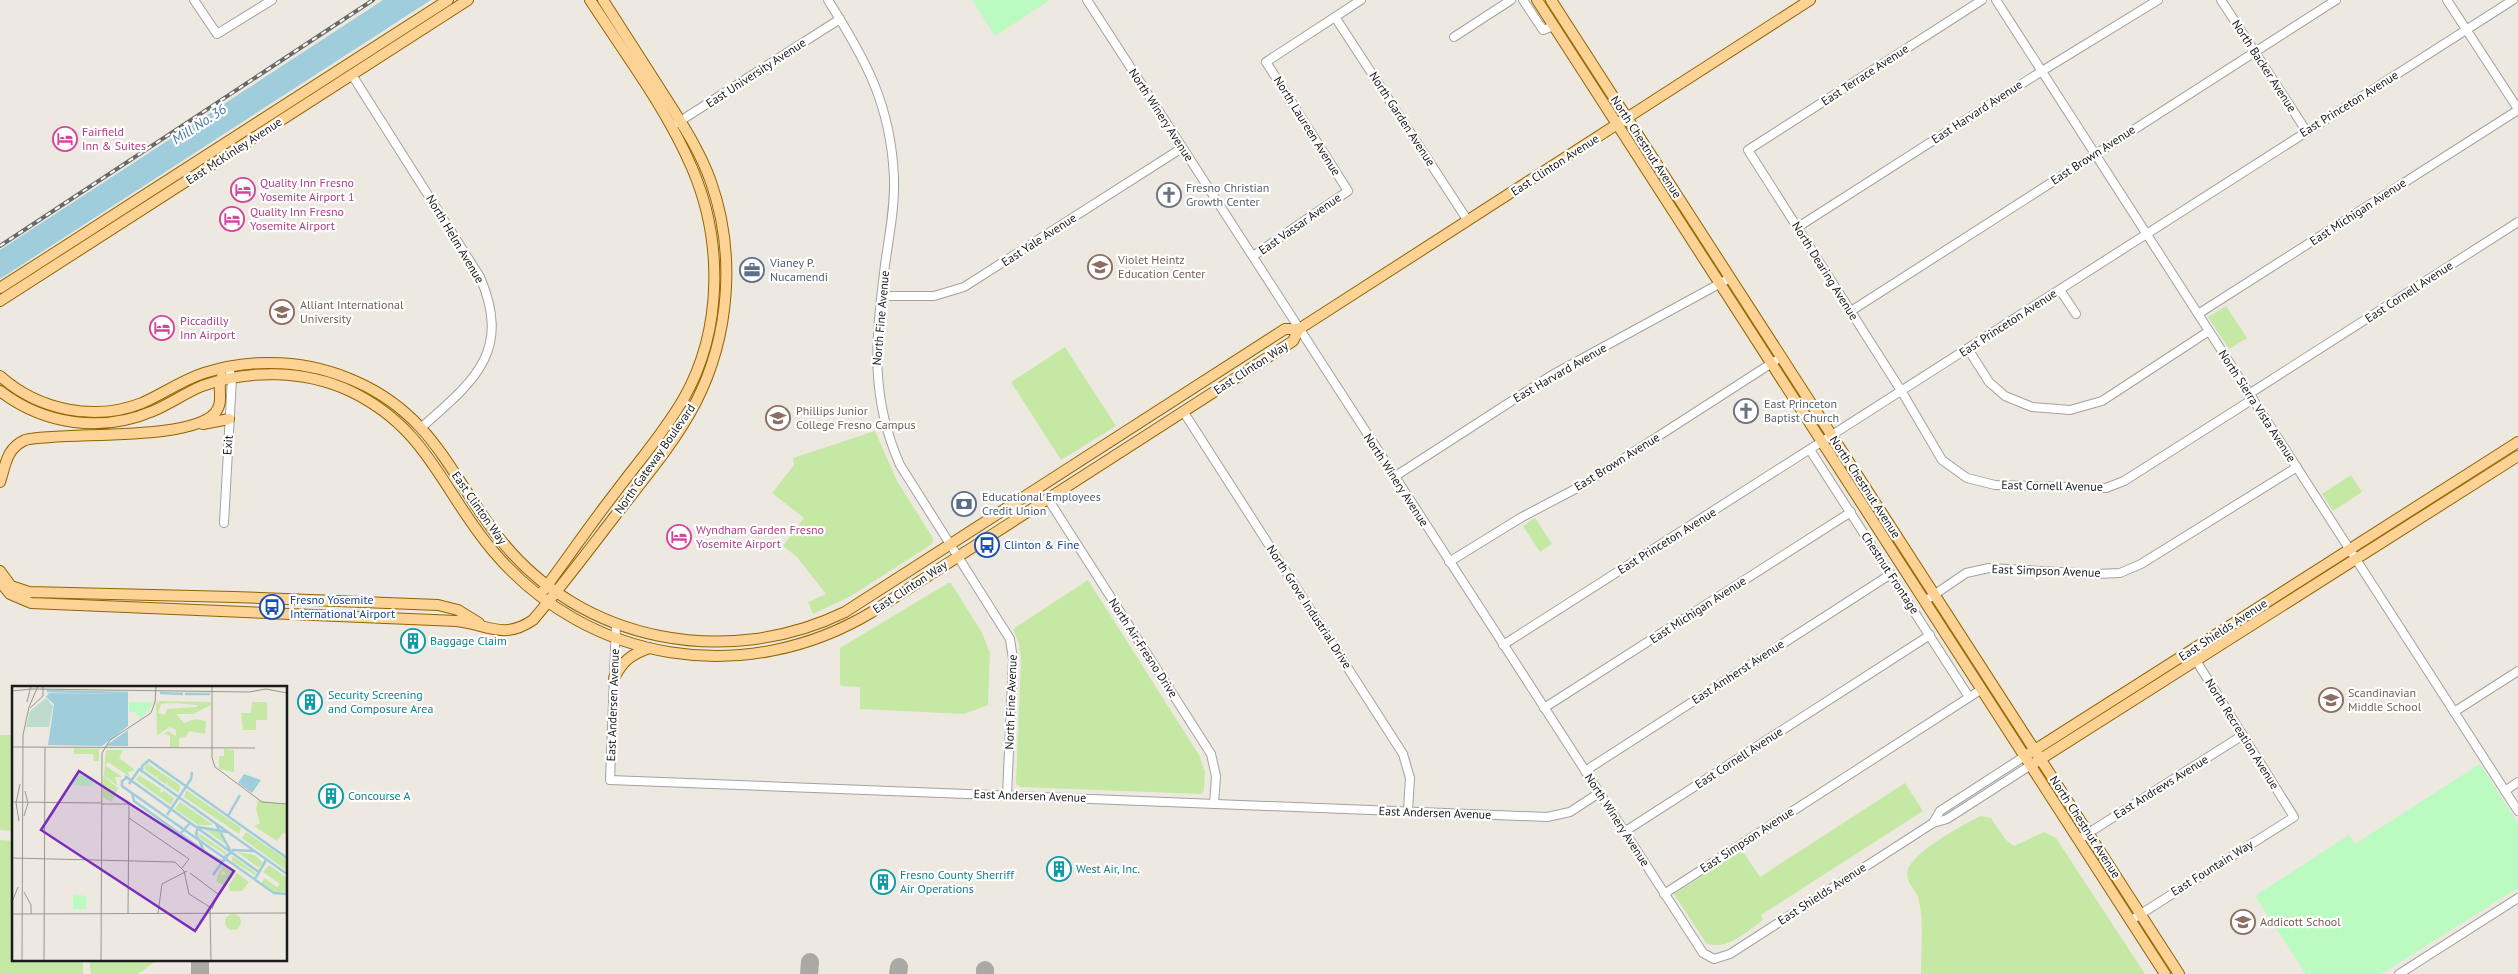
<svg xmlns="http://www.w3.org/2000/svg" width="2518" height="974" viewBox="0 0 2518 974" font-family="'PT Sans',sans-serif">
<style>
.grass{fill:#c5e9a4}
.park{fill:#bbfac0}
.water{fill:#9fcddc}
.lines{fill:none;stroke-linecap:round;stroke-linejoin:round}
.taxiway{stroke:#aba9a4;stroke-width:18}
.minor-casing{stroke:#a2a2a2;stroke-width:10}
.major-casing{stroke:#926400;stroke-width:12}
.minor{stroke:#fff;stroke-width:8}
.major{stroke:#fdd295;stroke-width:10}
.rail-casing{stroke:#696969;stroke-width:4}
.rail{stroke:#fff;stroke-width:2;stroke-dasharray:5.5;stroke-linecap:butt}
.labels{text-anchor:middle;stroke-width:4.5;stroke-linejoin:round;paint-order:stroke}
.street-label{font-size:12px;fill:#1b1b1b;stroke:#fff}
.hotel-label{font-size:12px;fill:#b23c85;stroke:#fff;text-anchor:start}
.worship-label{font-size:12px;fill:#5b616d;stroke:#fff;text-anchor:start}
.education-label{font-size:12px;fill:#785e54;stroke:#fff;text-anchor:start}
.service-label{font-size:12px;fill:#4e5e75;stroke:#fff;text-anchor:start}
.transit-label{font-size:12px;fill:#164399;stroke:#fff;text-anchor:start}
.culture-label{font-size:12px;fill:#0d838f;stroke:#fff;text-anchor:start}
.water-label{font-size:14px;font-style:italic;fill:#4778ab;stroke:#fff}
.inset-river{fill:none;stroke:#9fcddc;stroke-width:2.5}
.inset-road{fill:none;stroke:#999791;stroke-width:1}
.view{fill:#7b2cbf;fill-opacity:0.15;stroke:#7b2cbf;stroke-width:2.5}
.inset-edge{fill:none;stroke:#1b1b1b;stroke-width:2.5}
</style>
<rect width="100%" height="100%" fill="#ede9e0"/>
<!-- grass -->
<g class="grass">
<polygon points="2226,306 2247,338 2229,349 2208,317"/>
<polygon points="1065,347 1116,426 1061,460 1011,382"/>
<polygon points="875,431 897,481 933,538 932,544 851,596 813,614 808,602 826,594 797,557 783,546 804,518 772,493 794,465 793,458"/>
<polygon points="2351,475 2362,492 2333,511 2322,494"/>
<polygon points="1535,518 1552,544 1540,552 1523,526"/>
<polygon points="1088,580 1199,755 1205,772 1204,791 1201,794 1021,787 1016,784 1021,660 1019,644 1013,629"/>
<polygon points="948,583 951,583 982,633 990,653 988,705 964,714 860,709 860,687 841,686 840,683 840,648"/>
<polygon points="0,735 14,735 14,831 0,830"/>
<path d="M1905 783 1923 811 1761 915 1763 920C1747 931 1726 952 1706 943L1674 894 1742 850 1760 877Z"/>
<path d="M1981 816 1991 818 2005 839 2014 846 2044 832 2056 838 2145 974H1921C1921 950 1924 924 1919 901 1917 889 1904 883 1908 870 1912 853 1965 823 1981 816Z"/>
<polygon points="0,840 14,841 14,960 83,960 83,974 0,974"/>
<polygon points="89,960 157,960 138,974 91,974"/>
</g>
<!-- park -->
<g class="park">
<polygon points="972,0 1050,0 995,36"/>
<polygon points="2480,764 2518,824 2518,888 2381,974 2306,974 2255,896 2349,835 2355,844"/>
</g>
<!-- water -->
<polygon class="water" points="383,0 431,0 0,279 0,250"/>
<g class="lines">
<!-- taxiway -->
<g class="taxiway">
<polyline points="200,974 200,960"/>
<polyline points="809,974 810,962"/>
<polyline points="898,974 899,967"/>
<polyline points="985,974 985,970"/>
</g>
<defs>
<g id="minor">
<polyline points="194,0 217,34 272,0"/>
<path d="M828 0C866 60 891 105 894 178 895 207 889 236 885 265 876 339 869 395 900 465L1010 639 1013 659 1007 796"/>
<polyline points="1087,0 1703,953 1714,959 1730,954 1933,823 1947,819 2031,765"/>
<polyline points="1523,0 1543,30 1554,26"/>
<polyline points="1982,0 1748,150 1902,392 1942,460 1967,478 1995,485 2106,488 2124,481 2253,399"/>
<polyline points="1996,0 2518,811"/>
<polyline points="2221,0 2307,132"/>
<polyline points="2447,0 2518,109"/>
<polyline points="1335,17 1468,221"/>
<polyline points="1454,37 1511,0"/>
<path d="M352 75 480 277C512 352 474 381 422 427"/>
<polyline points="677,123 840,19"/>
<polyline points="1798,227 2042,71 2158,0"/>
<polyline points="1253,256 1348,191 1266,62 1361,0"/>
<polyline points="2060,290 2076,314"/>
<polyline points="883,296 934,296 964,287 1182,148"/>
<polyline points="1851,311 2336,0"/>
<polyline points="2198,314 2518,110"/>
<polyline points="1968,349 1989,382 2005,396 2032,407 2070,410 2102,401 2209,331"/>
<polyline points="2249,394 2518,222"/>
<polyline points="1183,411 1403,754 1410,778 1408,811"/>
<polyline points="1810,450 1969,697"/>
<polyline points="1394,477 1552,375 1730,278"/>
<polyline points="1048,499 1211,754 1216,776 1214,804"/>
<polyline points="224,523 232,378 228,367"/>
<polyline points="1449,562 1522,517 1581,486 1775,361"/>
<polyline points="1925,601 1966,573 1989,568 2096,574 2120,573 2141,564 2297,467"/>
<polyline points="616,624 610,780 1547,817 1570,812 1599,793"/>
<polyline points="1503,645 2513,0"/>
<polyline points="1544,708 1851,512"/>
<polyline points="2454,712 2518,671"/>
<polyline points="1585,771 1891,574"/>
<polyline points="2505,791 2518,782"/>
<polyline points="1933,823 1940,811 2025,756"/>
<polyline points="1624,832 1930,635"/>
<polyline points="2079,839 2243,735"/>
<polyline points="1664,894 1982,689"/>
<polyline points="2136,917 2294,817 2190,651"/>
<polyline points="2399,974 2518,898"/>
</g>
<g id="major">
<polyline points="1537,0 2165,974"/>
<polyline points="1551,0 2179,974"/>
<polyline points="0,288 448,0"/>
<polyline points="0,301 468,0"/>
<path d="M0 376C38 410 94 422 142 403 163 394 182 380 204 373 254 357 309 360 357 382 435 417 451 478 500 539 582 643 728 669 845 612L1285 329H1299"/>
<path d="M0 391C44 425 102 433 153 411 170 404 185 393 202 386 249 369 305 370 350 391 428 428 442 491 493 551 588 664 746 688 872 612L1293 341 1299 329 1324 313 1810 0"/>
<polyline points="203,424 229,419"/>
<path d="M0 482C6 464 6 449 25 440 65 431 189 442 215 413 225 401 216 388 222 377"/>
<polyline points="0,571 11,586 29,592 234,597 438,605 458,610 479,623"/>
<path d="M0 582 10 594 31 603 457 621C488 625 504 640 533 620 562 586 588 551 615 516 643 480 675 443 696 402 730 335 736 253 711 182 699 148 679 119 660 89 641 59 622 30 603 0"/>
<path d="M543 591C567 559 590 525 615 493 638 462 664 433 684 398 723 329 723 240 692 168 667 109 625 54 590 0"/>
<path d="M614 678C623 661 630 655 649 648"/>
<polyline points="2030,753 2518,442"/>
<polyline points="2036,762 2518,456"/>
</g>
</defs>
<!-- minor casing -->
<use href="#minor" class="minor-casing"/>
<!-- major casing -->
<use href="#major" class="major-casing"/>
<!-- minor -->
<use href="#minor" class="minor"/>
<!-- major -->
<use href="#major" class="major"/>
<defs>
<polyline id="rail" points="0,246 373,0"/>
</defs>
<!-- rail casing -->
<use href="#rail" class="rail-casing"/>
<!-- rail -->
<use href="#rail" class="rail"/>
</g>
<!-- icons -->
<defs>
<symbol id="hotel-ring" viewBox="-11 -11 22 22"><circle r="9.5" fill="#fff" stroke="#d1479c" stroke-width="1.5"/><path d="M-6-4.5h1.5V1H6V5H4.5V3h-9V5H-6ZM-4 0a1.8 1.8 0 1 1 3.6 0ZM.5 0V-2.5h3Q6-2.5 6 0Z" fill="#d1479c"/></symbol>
<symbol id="church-ring" viewBox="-11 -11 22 22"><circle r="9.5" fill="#fff" stroke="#6b7280" stroke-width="1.5"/><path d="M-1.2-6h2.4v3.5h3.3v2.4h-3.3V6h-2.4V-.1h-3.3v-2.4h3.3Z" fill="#6b7280"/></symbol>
<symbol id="school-ring" viewBox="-11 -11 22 22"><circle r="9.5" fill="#fff" stroke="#8d6e63" stroke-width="1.5"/><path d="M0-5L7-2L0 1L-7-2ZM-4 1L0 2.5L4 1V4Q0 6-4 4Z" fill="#8d6e63"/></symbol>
<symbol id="office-ring" viewBox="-11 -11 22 22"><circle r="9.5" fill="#fff" stroke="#5c6f8a" stroke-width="1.5"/><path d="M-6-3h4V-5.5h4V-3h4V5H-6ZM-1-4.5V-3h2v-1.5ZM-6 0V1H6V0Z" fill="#5c6f8a"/></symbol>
<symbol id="bank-ring" viewBox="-11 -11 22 22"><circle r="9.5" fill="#fff" stroke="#5c6f8a" stroke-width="1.5"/><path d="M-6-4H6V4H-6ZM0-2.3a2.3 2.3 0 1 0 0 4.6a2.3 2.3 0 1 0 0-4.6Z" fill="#5c6f8a"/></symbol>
<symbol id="bus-ring" viewBox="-11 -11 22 22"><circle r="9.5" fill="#fff" stroke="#1a4fb4" stroke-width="1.5"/><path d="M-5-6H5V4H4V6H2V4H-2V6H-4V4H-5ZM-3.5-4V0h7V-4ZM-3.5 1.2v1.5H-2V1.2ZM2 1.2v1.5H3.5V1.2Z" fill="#1a4fb4"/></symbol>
<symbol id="building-ring" viewBox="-11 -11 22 22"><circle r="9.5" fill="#fff" stroke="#0f9aa8" stroke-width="1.5"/><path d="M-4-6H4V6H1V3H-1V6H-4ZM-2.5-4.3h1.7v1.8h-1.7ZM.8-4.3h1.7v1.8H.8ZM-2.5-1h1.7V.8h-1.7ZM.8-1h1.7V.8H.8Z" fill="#0f9aa8"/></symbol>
</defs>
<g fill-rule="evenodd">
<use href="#hotel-ring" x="51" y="125" width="28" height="28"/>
<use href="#hotel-ring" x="229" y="176" width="28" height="28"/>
<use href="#church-ring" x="1155" y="181" width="28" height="28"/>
<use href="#hotel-ring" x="218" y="205" width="28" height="28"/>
<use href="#school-ring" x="1086" y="253" width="28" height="28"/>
<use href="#office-ring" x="738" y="256" width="28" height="28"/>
<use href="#school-ring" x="268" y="298" width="28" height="28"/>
<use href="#hotel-ring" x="148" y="314" width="28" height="28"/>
<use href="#church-ring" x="1732" y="397" width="28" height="28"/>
<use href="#school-ring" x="764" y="404" width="28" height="28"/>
<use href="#bank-ring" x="950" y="490" width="28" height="28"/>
<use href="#hotel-ring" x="665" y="523" width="28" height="28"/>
<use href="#bus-ring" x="973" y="531" width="28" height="28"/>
<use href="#bus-ring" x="258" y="593" width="28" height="28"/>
<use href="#building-ring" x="399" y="627" width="28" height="28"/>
<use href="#school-ring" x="2317" y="686" width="28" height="28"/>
<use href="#building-ring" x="296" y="688" width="28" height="28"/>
<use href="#building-ring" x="317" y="782" width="28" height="28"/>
<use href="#building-ring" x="1045" y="855" width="28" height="28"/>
<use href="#building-ring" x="869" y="868" width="28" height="28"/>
<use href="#school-ring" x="2229" y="908" width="28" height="28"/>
</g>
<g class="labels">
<!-- street labels -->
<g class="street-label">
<text transform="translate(2264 66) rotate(57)" y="4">North Backer Avenue</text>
<text transform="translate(756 73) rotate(-33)" y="4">East University Avenue</text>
<text transform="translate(1865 75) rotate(-33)" y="4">East Terrace Avenue</text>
<text transform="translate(2349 104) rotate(-32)" y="4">East Princeton Avenue</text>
<text transform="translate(1977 112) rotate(-33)" y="4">East Harvard Avenue</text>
<text transform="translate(1161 115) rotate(57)" y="4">North Winery Avenue</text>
<text transform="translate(1402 119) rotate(57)" y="4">North Garden Avenue</text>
<text transform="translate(1307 126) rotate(58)" y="4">North Laureen Avenue</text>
<text transform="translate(1646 147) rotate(57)" y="4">North Chestnut Avenue</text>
<text transform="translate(234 151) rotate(-33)" y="4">East McKinley Avenue</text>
<text transform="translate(2093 155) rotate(-33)" y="4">East Brown Avenue</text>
<text transform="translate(1555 165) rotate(-33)" y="4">East Clinton Avenue</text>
<text transform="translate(2358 212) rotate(-33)" y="4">East Michigan Avenue</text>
<text transform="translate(1300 224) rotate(-35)" y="4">East Vassar Avenue</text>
<text transform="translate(455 239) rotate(59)" y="4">North Helm Avenue</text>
<text transform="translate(1039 240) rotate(-33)" y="4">East Yale Avenue</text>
<text transform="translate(1825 271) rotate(58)" y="4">North Dearing Avenue</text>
<text transform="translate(2409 292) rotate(-33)" y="4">East Cornell Avenue</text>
<text transform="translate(881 318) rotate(-85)" y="4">North Fine Avenue</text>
<text transform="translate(2008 323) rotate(-33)" y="4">East Princeton Avenue</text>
<text transform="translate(1251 368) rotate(-33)" y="4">East Clinton Way</text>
<text transform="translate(1560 373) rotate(-30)" y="4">East Harvard Avenue</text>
<text transform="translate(2257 406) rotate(57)" y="4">North Sierra Vista Avenue</text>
<text transform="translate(228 445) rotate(-86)" y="4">Exit</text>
<text transform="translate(655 459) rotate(-55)" y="4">North Gateway Boulevard</text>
<text transform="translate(1617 462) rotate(-32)" y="4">East Brown Avenue</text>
<text transform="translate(1396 480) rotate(57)" y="4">North Winery Avenue</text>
<text transform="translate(2052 486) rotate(1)" y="4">East Cornell Avenue</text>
<text transform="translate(1865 487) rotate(57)" y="4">North Chestnut Avenue</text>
<text transform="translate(479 508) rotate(55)" y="4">East Clinton Way</text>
<text transform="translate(1667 541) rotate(-32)" y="4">East Princeton Avenue</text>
<text transform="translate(2046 571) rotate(2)" y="4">East Simpson Avenue</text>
<text transform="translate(1890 573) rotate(57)" y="4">Chestnut Frontage</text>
<text transform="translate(910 587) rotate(-33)" y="4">East Clinton Way</text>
<text transform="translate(1309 607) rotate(57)" y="4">North Grove Industrial Drive</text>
<text transform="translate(1698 610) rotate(-33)" y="4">East Michigan Avenue</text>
<text transform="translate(2223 630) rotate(-33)" y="4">East Shields Avenue</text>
<text transform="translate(1143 648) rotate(57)" y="4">North Air-Fresno Drive</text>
<text transform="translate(1738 672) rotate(-33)" y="4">East Amherst Avenue</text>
<text transform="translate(1011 702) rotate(-88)" y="4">North Fine Avenue</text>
<text transform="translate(613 705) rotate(-88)" y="4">East Andersen Avenue</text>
<text transform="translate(2242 734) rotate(58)" y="4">North Recreation Avenue</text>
<text transform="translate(1739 758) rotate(-33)" y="4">East Cornell Avenue</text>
<text transform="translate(2161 787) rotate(-32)" y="4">East Andrews Avenue</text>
<text transform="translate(1030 796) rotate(2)" y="4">East Andersen Avenue</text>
<text transform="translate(1435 813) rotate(2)" y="4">East Andersen Avenue</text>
<text transform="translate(1617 820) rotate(57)" y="4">North Winery Avenue</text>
<text transform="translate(2085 827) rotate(57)" y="4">North Chestnut Avenue</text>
<text transform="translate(1747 840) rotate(-33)" y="4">East Simpson Avenue</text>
<text transform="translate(2212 868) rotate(-32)" y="4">East Fountain Way</text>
<text transform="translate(1822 894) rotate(-33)" y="4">East Shields Avenue</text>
</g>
<!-- hotel labels -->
<g class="hotel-label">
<text x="82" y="136">Fairfield<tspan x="82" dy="14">Inn &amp; Suites</tspan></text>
<text x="260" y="187">Quality Inn Fresno<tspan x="260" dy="14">Yosemite Airport 1</tspan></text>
<text x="250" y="216">Quality Inn Fresno<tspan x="250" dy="14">Yosemite Airport</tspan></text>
<text x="180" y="325">Piccadilly<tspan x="180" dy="14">Inn Airport</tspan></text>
<text x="696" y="534">Wyndham Garden Fresno<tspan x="696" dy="14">Yosemite Airport</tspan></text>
</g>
<!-- worship labels -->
<g class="worship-label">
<text x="1186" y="192">Fresno Christian<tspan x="1186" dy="14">Growth Center</tspan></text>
<text x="1764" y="408">East Princeton<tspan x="1764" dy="14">Baptist Church</tspan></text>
</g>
<!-- education labels -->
<g class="education-label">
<text x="1118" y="264">Violet Heintz<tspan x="1118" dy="14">Education Center</tspan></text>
<text x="300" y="309">Alliant International<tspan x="300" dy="14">University</tspan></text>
<text x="796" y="415">Phillips Junior<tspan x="796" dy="14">College Fresno Campus</tspan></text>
<text x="2348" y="697">Scandinavian<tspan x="2348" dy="14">Middle School</tspan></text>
<text x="2260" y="926">Addicott School</text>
</g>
<!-- service labels -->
<g class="service-label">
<text x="770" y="267">Vianey P.<tspan x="770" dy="14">Nucamendi</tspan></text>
<text x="982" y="501">Educational Employees<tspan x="982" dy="14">Credit Union</tspan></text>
</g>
<!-- transit labels -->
<g class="transit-label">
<text x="1004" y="549">Clinton &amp; Fine</text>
<text x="290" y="604">Fresno Yosemite<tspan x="290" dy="14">International Airport</tspan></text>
</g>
<!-- culture labels -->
<g class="culture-label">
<text x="430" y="645">Baggage Claim</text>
<text x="328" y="699">Security Screening<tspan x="328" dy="14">and Composure Area</tspan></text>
<text x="348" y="800">Concourse A</text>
<text x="1076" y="873">West Air, Inc.</text>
<text x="900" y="879">Fresno County Sherriff<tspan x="900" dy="14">Air Operations</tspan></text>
</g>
<!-- water labels -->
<g class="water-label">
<text transform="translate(199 124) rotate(-33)" y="5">Mill No. 36</text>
</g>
</g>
<!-- overview -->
<g transform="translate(12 686)">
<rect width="275" height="275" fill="#ede9e0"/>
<path d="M144 15 199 16V19L181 28H164L172 37 183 33 194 35 193 48 177 45 174 51 167 52V61H158V50L152 48 156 45 164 50V44L158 41 145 49 144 17H149ZM159 17 185 19V21L155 23 153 29 146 27 149 18ZM240 16H255V34H244V44H231L229 27H239ZM62 62 87 63V75H82L81 68H62ZM212 63 222 64V86L207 83V70H212ZM94 64H111L107 72 123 84 116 86 118 91 96 76 94 80 110 91H103L105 99 92 90ZM135 77 168 99 167 107 155 99 156 96 153 98 145 92 146 89 144 91 134 85 132 82ZM127 89 149 103 148 107 152 105 162 112 159 119 124 94ZM91 90 106 102 100 116 91 112ZM174 104 229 142 227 148 172 111ZM246 114 275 119V148L271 147 265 155 242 140 248 137 244 123ZM168 116 200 138V139H186L163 123ZM189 141 207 144 216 160ZM185 146 214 166 213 168 189 153ZM234 146 275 174V185L230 152ZM225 166 243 169 252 178 246 181ZM219 169 244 187 243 189 221 176ZM257 179 275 192V206H263L250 197 252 192 265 201 268 198 251 186ZM210 180 224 186 213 200 204 195 208 184 211 185 208 188 215 189 208 182ZM225 187 237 196 230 205H218L217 199ZM213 236a8 8 0 1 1 16 0a8 8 0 1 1-16 0Z" fill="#c5e9a4" fill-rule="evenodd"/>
<path d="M34 12 41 20 37 41H14L18 25Z" fill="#bddcce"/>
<path d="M117 16H142L129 33 123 26H117ZM63 90H80V100L61 99ZM61 208 74 210V223H61Z" fill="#bbfac0"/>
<path d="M37 7 116 8V40L90 60 36 59 42 18 34 11ZM116 44V60H93ZM232 88 249 94 240 107 226 97Z" fill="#9fcddc"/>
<path class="inset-river" d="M35 5 116 7M148 7 171 8M173 8H198M127 83 275 188M130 85V80L137 74 275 172M113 90 248 187M115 92 110 95V100L262 207 275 208M117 98 128 82M120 107 122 115 195 167 209 175 215 174 214 170 211 174M155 129 179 93 180 86M216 130 228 109M204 138 218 164M166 150 178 137M192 165 184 148 186 141 215 146M215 170 221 164 242 165M201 189 211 175M243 193 254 174"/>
<path class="inset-road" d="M200 0V72L203 81 250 116 275 118M0 5 19 3 237 6 254 3 275 7M15 16 19 0M18 22 31 10V0M0 61 243 62M0 116 89 117M90 118H117L116 227M12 130 16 117 13 105M117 132 177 173 170 182M7 135 4 117 8 98M0 172 163 176 172 185 177 208 198 221 199 275M178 187 206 208 200 223M12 206 19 219V228M0 216 6 201M146 227 150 198 175 185M0 228 275 227M10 275 11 49 17 21 26 0M32 275 33 61M89 275 90 67 98 54 139 27 143 16 144 0"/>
<path class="view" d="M67 85 222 185 183 245 29 144Z"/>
<rect width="275" height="275" class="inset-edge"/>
</g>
</svg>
